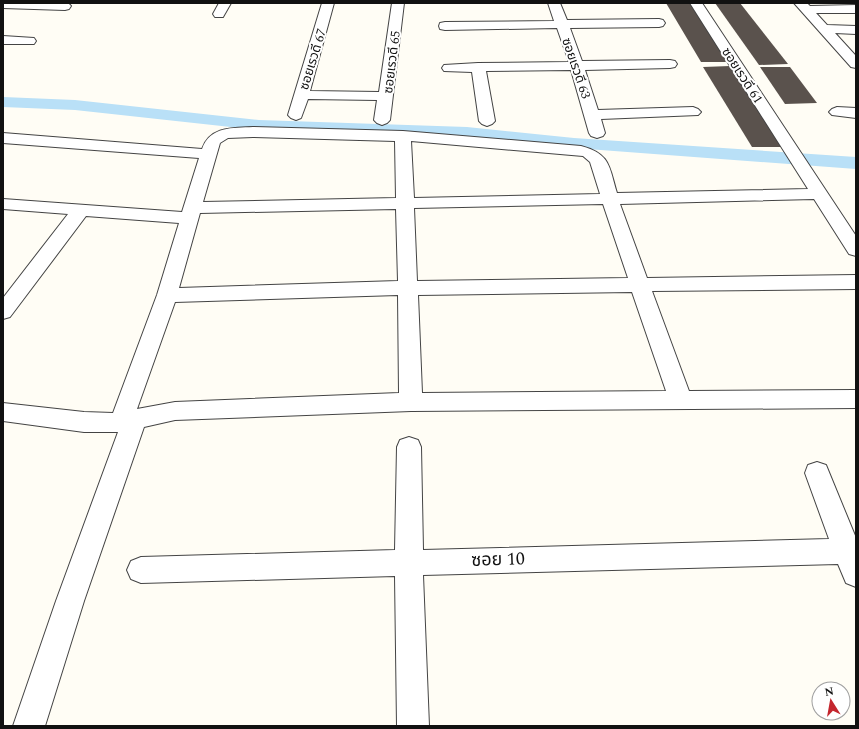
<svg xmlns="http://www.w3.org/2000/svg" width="859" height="729" viewBox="0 0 859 729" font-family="Spectral,'Noto Sans Thai',serif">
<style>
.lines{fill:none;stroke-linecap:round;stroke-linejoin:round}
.canal{fill:#b9e0f7;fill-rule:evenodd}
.building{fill:#5a524d}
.minor-casing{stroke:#444;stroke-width:2}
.minor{fill:#fff;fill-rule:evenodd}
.labels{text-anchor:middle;stroke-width:4;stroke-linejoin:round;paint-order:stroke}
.far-street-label{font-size:13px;fill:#111;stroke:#fff}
.near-street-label{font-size:18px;fill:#111;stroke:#fff}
</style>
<rect width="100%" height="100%" fill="#fffdf5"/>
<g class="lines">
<!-- canal -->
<polygon class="canal" points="3,97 75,100 259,120 467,127 574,138 856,157 856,169 574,148 467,137 259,130 75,110 3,107"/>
</g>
<!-- building -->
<g class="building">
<polygon points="666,3 690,3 728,62 701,62"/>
<polygon points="715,3 740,3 788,64 759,65"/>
<polygon points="730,66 784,147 752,147 703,67"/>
<polygon points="760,67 790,67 817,103 785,104"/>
</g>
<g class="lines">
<defs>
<g id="minor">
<polygon points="3,3 68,3 71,6 69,9 65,10 3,8"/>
<polygon points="219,3 231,3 223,17 215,17 213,14"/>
<polygon points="322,3 334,3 310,91 379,92 392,3 404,3 390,120 387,123 382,125 377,123 374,120 377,100 308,99 301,118 296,120 291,118 288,115"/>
<polygon points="548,3 560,3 567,20 659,19 663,20 665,23 663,26 659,27 570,28 582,61 670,60 675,61 677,64 675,67 670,68 585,70 598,110 693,107 698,109 701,112 698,115 601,119 605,133 603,136 597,138 591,136 589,133 571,70 486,71 495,121 492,124 487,126 482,124 479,121 472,72 444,71 442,68 444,65 478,63 569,62 557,28 445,30 440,29 439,26 440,23 445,22 554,21"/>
<path d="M690 3H702L856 236V256L849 254 814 199 620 204 647 278 856 275V289L652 291 689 391 856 390V408L411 411 175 420 144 427 84 601 45 726H13L56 601 118 432H84L3 421V403L84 412 113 413 157 295 179 223 86 216 10 317 3 319V298L68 214 3 209V199L182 212 199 158 3 143V133L202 149C210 126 233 128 253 127L403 131 581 146C611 154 609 167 617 193L808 189ZM253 137 395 141 396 198 203 202 220 143 228 138ZM411 141 583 156 590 162 600 194 414 198ZM603 204 628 278 417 281 414 208ZM396 209 398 281 179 288 200 213ZM632 292 666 391 422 393 418 295ZM398 295 399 393 175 402 137 409 175 302Z"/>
<polygon points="794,3 807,3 810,6 856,5 856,13 816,13 827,25 856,26 856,34 835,33 856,56 856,68 851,67"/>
<polygon points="3,36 34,38 36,41 34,44 3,44"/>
<polygon points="837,107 856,108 856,118 832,115 829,112 832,109"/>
<polygon points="409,437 418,440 421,447 423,550 829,539 805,473 808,465 817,462 826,465 856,538 856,587 846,583 838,564 423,575 429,726 397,726 395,576 141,583 131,579 127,570 131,561 141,557 395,550 397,447 400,440"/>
</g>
</defs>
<!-- minor casing -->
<use href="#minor" class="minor-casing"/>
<!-- minor -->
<use href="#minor" class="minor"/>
</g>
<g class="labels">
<!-- far-street labels -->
<g class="far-street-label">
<text transform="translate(312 59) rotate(-73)" y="5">ซอยเรวดี 67</text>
<text transform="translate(391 62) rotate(-83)" y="5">ซอยเรวดี 65</text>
<text transform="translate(577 68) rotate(71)" y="5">ซอยเรวดี 63</text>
<text transform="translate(743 75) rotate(57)" y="5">ซอยเรวดี 61</text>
</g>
<!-- near-street labels -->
<g class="near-street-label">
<text transform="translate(498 559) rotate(-2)" y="6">ซอย 10</text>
</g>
</g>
<!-- border -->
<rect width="859" height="729" fill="none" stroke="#111111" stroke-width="8"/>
<!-- north arrow -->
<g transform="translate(831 701) rotate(349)"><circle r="19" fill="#ffffff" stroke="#a0a0a0"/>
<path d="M0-3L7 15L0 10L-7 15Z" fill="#c4262e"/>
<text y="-6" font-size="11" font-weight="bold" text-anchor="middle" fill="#111111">N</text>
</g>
</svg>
